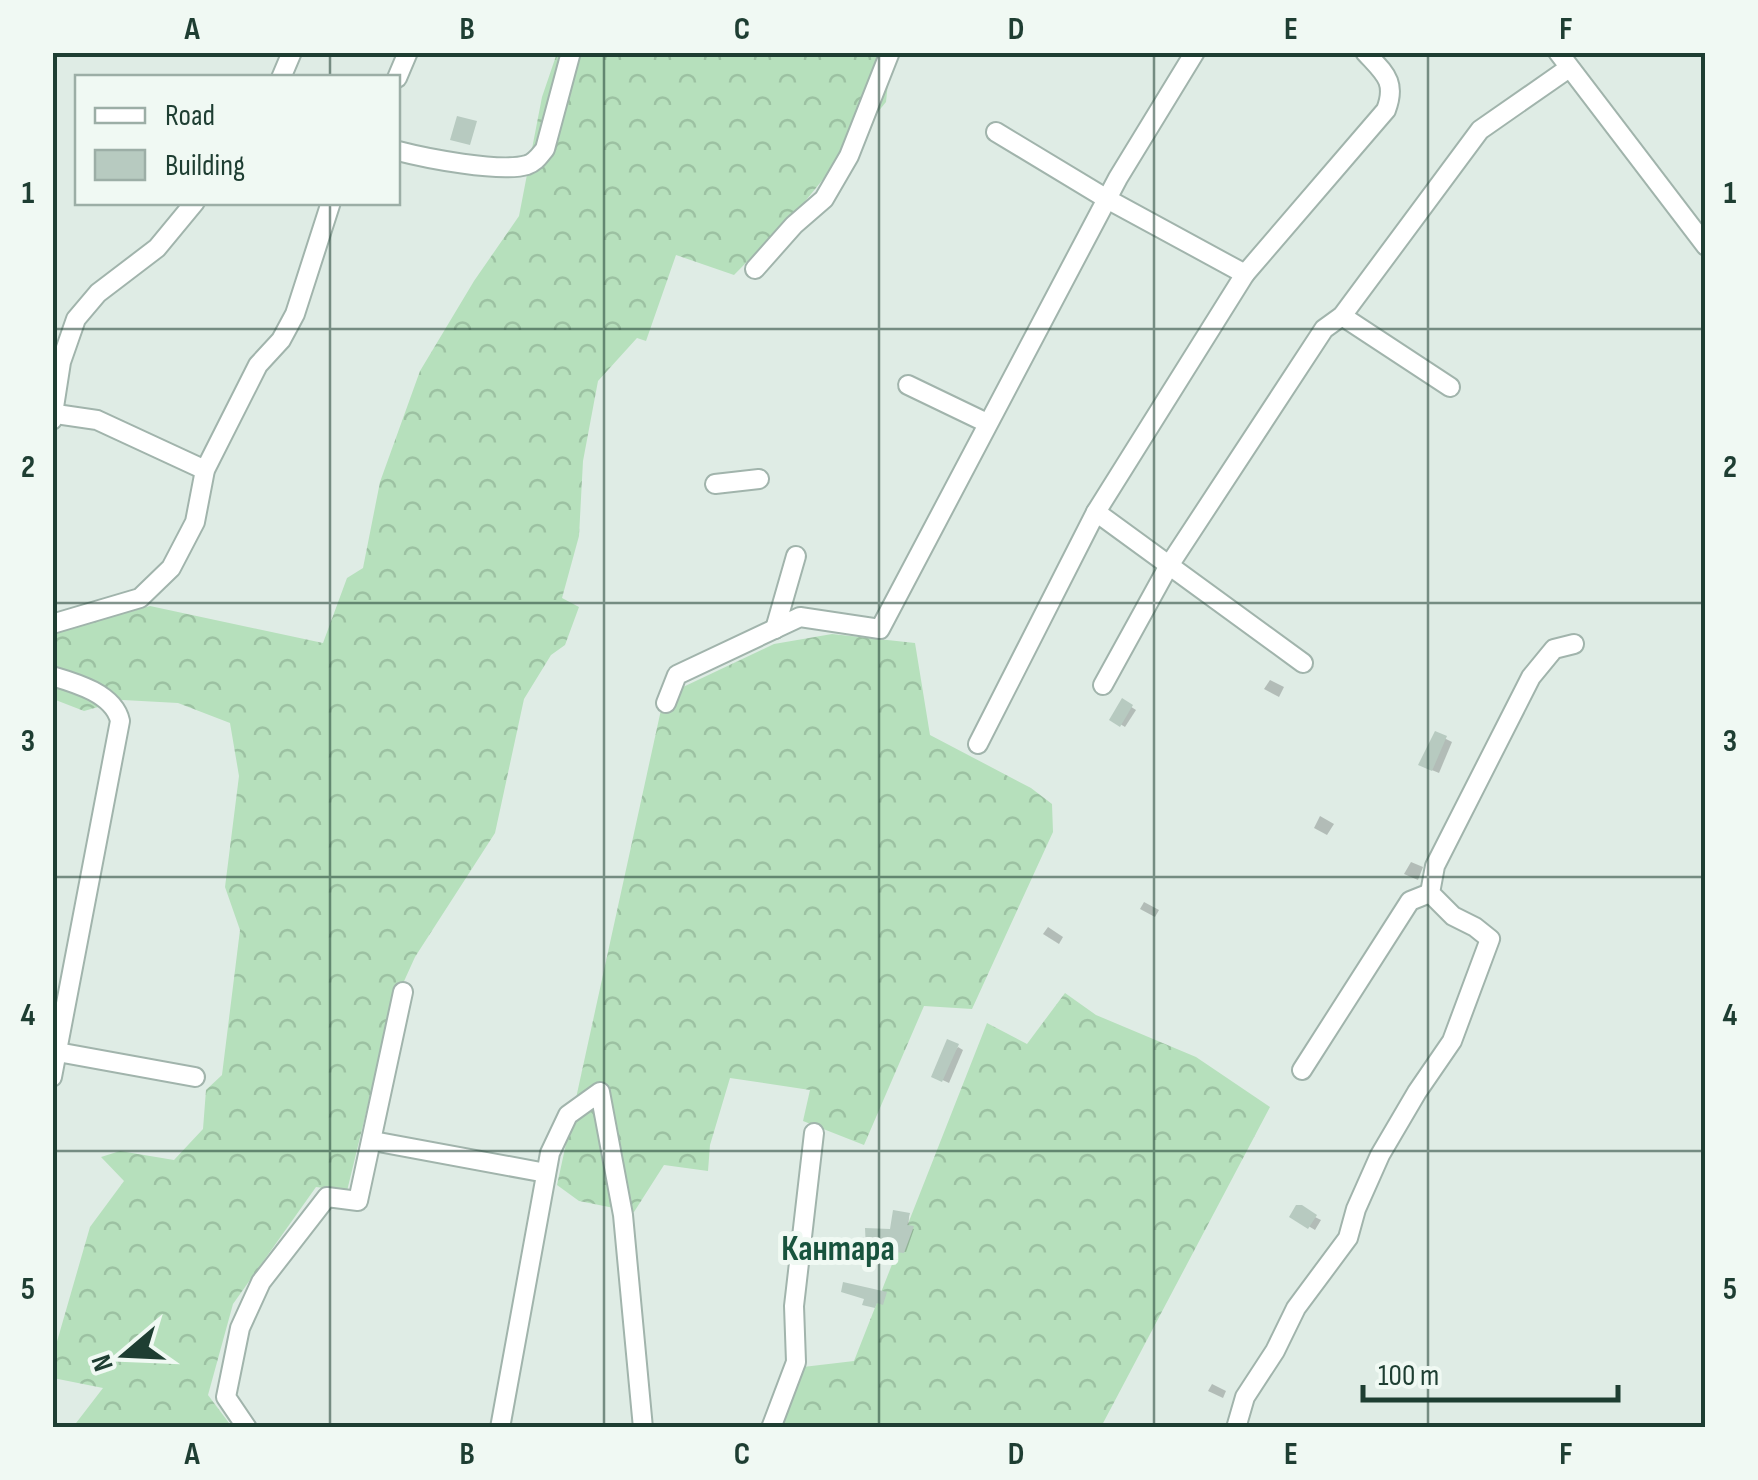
<svg xmlns="http://www.w3.org/2000/svg" width="1758" height="1480" viewBox="0 0 1758 1480" font-family="'Sofia Sans Condensed',sans-serif">
<style>
.forest{fill:url(#forest-crowns)}
.shadow{fill:#0003}
.building{fill:#b7cac0}
.lines{fill:none;stroke-linecap:round;stroke-linejoin:round}
.minor-casing{stroke:#a1b4ac;stroke-width:22}
.minor{stroke:#fff;stroke-width:18}
.grid{fill:none;stroke:#1e3e32;stroke-width:2.5;stroke-opacity:0.55}
.labels{text-anchor:middle;stroke-width:10;stroke-linejoin:round;paint-order:stroke}
.neighbourhood-label{font-size:35px;font-weight:bold;fill:#18533d;stroke:#f0f9f3}
.neatline{fill:none;stroke:#1e3e32;stroke-width:4}
.grid-label{font-size:32px;text-anchor:middle;font-weight:bold;fill:#1e3e32}
</style>
<defs>
<pattern id="forest-crowns" width="20" height="18" patternUnits="userSpaceOnUse" patternTransform="scale(2.5)"><rect width="20" height="18" fill="#b6e0bc"/><path d="M2 6a3 3 0 1 1 6 0M12 15a3 3 0 1 1 6 0" fill="none" stroke="#9cc1a2"/></pattern>
</defs>
<rect width="100%" height="100%" fill="#dfece5"/>
<!-- forest -->
<g class="forest">
<polygon points="557,53 891,53 886,102 798,210 734,275 676,255 646,341 637,338 598,381 583,461 579,536 562,598 579,607 565,645 551,655 524,699 495,833 415,957 391,1010 347,1191 316,1187 233,1304 208,1395 232,1427 73,1427 103,1388 53,1378 53,1345 56,1345 90,1227 124,1181 101,1157 120,1151 174,1160 203,1129 206,1090 222,1075 240,930 225,887 239,776 230,723 178,703 123,700 84,711 53,699 53,634 150,606 323,643 347,578 363,568 380,482 420,371 474,281 519,216 542,97"/>
<polygon points="832,634 915,643 930,735 1031,788 1052,804 1053,832 972,1009 924,1006 864,1145 803,1121 810,1090 730,1078 710,1145 708,1171 664,1165 634,1212 579,1201 557,1185 664,696 774,644"/>
<polygon points="1065,993 1096,1015 1196,1057 1270,1107 1101,1427 780,1428 803,1367 854,1361 987,1023 1027,1044"/>
</g>
<!-- shadow -->
<g class="shadow">
<polygon points="1270,680 1284,687 1279,697 1264,689"/>
<polygon points="1122,701 1136,710 1125,727 1112,719"/>
<polygon points="1436,734 1452,742 1439,773 1427,768"/>
<polygon points="1320,816 1334,824 1327,835 1314,828"/>
<polygon points="1411,862 1423,867 1418,880 1404,874"/>
<polygon points="1144,902 1159,910 1155,917 1140,909"/>
<polygon points="1048,927 1063,937 1059,944 1043,934"/>
<polygon points="958,1047 963,1050 949,1083 934,1076"/>
<polygon points="1297,1208 1321,1220 1315,1230 1292,1216"/>
<polygon points="909,1215 908,1228 914,1229 906,1252 870,1249"/>
<polygon points="1212,1384 1226,1391 1223,1398 1208,1391"/>
</g>
<!-- building -->
<g class="building">
<polygon points="457,116 477,121 470,145 450,140"/>
<polygon points="1122,698 1133,705 1120,727 1109,720"/>
<polygon points="1435,731 1447,736 1432,771 1418,765"/>
<polygon points="947,1039 959,1044 942,1082 931,1077"/>
<polygon points="1296,1205 1302,1205 1317,1215 1308,1229 1289,1217"/>
<polygon points="893,1210 910,1213 907,1225 914,1226 904,1253 866,1249 865,1228 890,1229"/>
<polygon points="843,1282 887,1292 883,1305 877,1303 875,1308 862,1305 864,1299 841,1292"/>
</g>
<g class="lines">
<defs>
<g id="minor">
<polyline points="1558,52 1706,246"/>
<polyline points="281,78 292,52"/>
<polyline points="397,78 408,52"/>
<polyline points="996,132 1107,199 1245,274 1096,512 1303,663"/>
<path d="M398 151C425 158 500 173 527 165 536 162 539 156 545 149L571 52"/>
<polyline points="755,269 794,225 824,199 849,156 890,52"/>
<path d="M1245 274 1386 110C1397 81 1384 73 1365 52"/>
<polyline points="1342,316 1450,387"/>
<polyline points="908,385 987,423"/>
<polyline points="56,414 97,420 205,470"/>
<polyline points="52,420 61,362 76,319 98,293 157,248 195,202"/>
<polyline points="715,484 759,479"/>
<polyline points="52,624 140,598 171,568 195,522 205,470 258,365 281,340 295,314 331,202"/>
<polyline points="775,629 796,556"/>
<path d="M52 676C76 683 114 694 120 721L52 1077"/>
<polyline points="1103,685 1168,567 1324,329 1342,316 1480,130 1569,68"/>
<polyline points="666,703 677,675 800,617 880,629 1118,178 1195,52"/>
<polyline points="978,744 1096,512"/>
<polyline points="52,1051 195,1077"/>
<polyline points="1302,1070 1410,901 1430,893"/>
<polyline points="373,1141 546,1173"/>
<polyline points="247,1428 226,1397 240,1328 261,1282 327,1197 358,1201 403,992"/>
<polyline points="500,1428 550,1153 568,1115 600,1092 623,1215 643,1428"/>
<polyline points="771,1428 796,1362 794,1306 814,1133"/>
<polyline points="1236,1428 1245,1397 1275,1351 1296,1308 1348,1238 1356,1209 1380,1155 1417,1092 1452,1041 1490,939 1475,927 1453,916 1430,893 1435,866 1531,677 1554,649 1574,644"/>
</g>
</defs>
<!-- minor casing -->
<use href="#minor" class="minor-casing"/>
<!-- minor -->
<use href="#minor" class="minor"/>
</g>
<!-- grid -->
<path class="grid" d="M330 52V78M604 52V1428M879 52V1428M1154 52V1428M1428 52V1428M330 202V1428M52 329H1706M52 603H1706M52 877H1706M52 1151H1706"/>
<g class="labels">
<!-- neighbourhood labels -->
<g class="neighbourhood-label">
<text x="838" y="1260">Кантара</text>
</g>
</g>
<!-- border -->
<rect width="1758" height="1480" fill="none" stroke="#f0f9f3" stroke-width="110"/>
<!-- legend -->
<rect x="75" y="75" width="325" height="130" fill="#f0f9f3" stroke="#9caea6" stroke-width="2.5"/>
<rect x="95" y="108" width="50" height="15" fill="#ffffff" stroke="#9caea6" stroke-width="2.5"/>
<text x="165" y="125" font-size="30" fill="#1e3e32">Road</text>
<rect x="95" y="150" width="50" height="30" fill="#b7cac0" stroke="#9caea6" stroke-width="2.5"/>
<text x="165" y="175" font-size="30" fill="#1e3e32">Building</text>
<!-- north arrow -->
<g transform="translate(125 1355) rotate(251)" stroke="#f0f9f3" stroke-width="8" paint-order="stroke">
<path d="M0-8L18 38L0 25L-18 38Z" fill="#1e3e32"/>
<text y="-15" font-size="28" font-weight="bold" text-anchor="middle" fill="#1e3e32">N</text>
</g>
<!-- scale -->
<path d="M1363 1385v15h255v-15" fill="none" stroke="#1e3e32" stroke-width="5"/>
<text x="1378" y="1385" font-size="30" fill="#1e3e32" stroke="#f0f9f3" stroke-width="8" paint-order="stroke">100 m</text>
<rect x="55" y="55" width="1648" height="1370" class="neatline"/>
<g class="grid-label">
<text x="192" y="39">A</text>
<text x="467" y="39">B</text>
<text x="742" y="39">C</text>
<text x="1016" y="39">D</text>
<text x="1291" y="39">E</text>
<text x="1566" y="39">F</text>
<text x="28" y="203">1</text>
<text x="1730" y="203">1</text>
<text x="28" y="477">2</text>
<text x="1730" y="477">2</text>
<text x="28" y="751">3</text>
<text x="1730" y="751">3</text>
<text x="28" y="1025">4</text>
<text x="1730" y="1025">4</text>
<text x="28" y="1299">5</text>
<text x="1730" y="1299">5</text>
<text x="192" y="1464">A</text>
<text x="467" y="1464">B</text>
<text x="742" y="1464">C</text>
<text x="1016" y="1464">D</text>
<text x="1291" y="1464">E</text>
<text x="1566" y="1464">F</text>
</g>
</svg>
